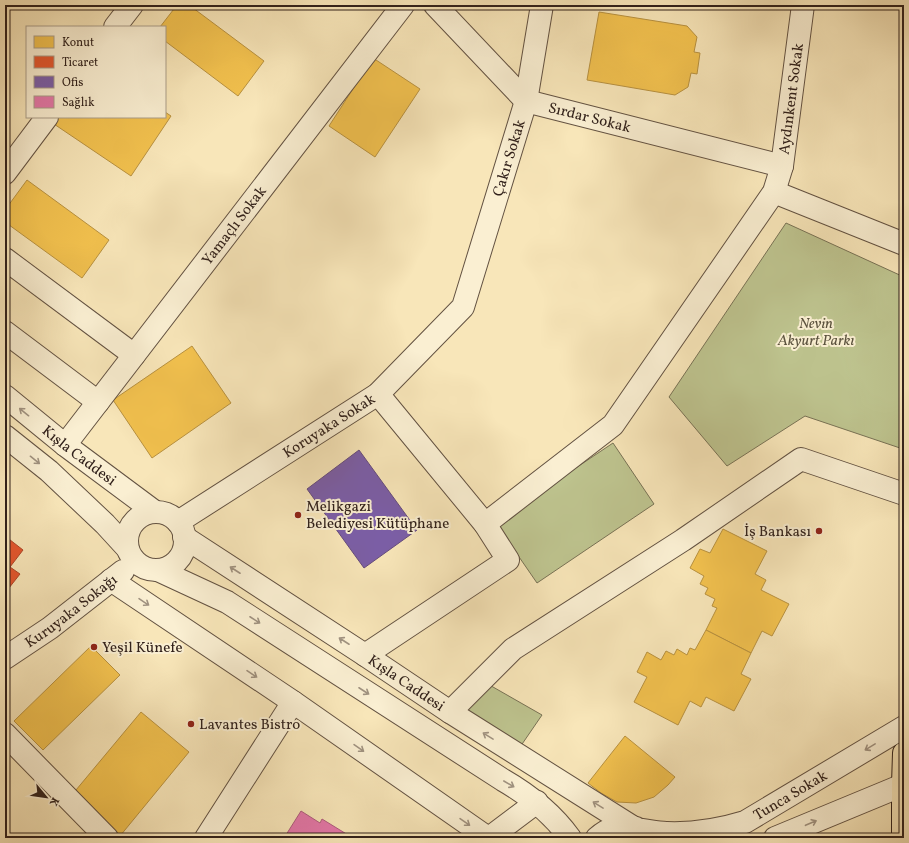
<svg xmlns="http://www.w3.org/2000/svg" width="909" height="843" viewBox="0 0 909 843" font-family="Vollkorn,serif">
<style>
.green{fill:#bec48f;stroke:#787255}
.homes{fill:#f2c14e;stroke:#b8913f}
.shops{fill:#e4572e;stroke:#ae4728}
.offices{fill:#7b5ea7;stroke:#654c7d}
.health{fill:#e377a8;stroke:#ae5d7e}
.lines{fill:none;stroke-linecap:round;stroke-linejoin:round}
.minor-casing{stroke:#635242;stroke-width:24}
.major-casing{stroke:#31211b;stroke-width:24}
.minor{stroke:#faefd2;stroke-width:22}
.major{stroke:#f8e6b9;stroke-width:22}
.oneway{stroke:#a09280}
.poi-dot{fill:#8f2418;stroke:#faefd2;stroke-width:1.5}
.labels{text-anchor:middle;stroke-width:4;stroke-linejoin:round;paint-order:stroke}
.street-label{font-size:15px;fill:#31211b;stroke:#faefd2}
.park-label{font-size:15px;font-style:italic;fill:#5b523e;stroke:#faefd2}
.poi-label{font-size:15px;fill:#31211b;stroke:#faefd2;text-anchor:start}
</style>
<rect width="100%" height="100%" fill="#f8e6b9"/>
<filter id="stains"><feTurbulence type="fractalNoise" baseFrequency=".005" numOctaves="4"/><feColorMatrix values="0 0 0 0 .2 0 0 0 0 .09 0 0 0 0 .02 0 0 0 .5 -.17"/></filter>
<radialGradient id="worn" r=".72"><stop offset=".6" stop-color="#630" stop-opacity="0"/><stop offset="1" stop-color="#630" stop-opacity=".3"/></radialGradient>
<!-- green -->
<g class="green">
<polygon points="786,223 904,277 904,430 900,448 805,416 727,466 669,397"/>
<polygon points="613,443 654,504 537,583 495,522"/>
<polygon points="479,679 542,715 518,750 454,710"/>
</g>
<!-- homes -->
<g class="homes">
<polygon points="177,5 189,5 264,61 238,96 165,41 165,27 160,27"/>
<polygon points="599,12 687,26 697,37 694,52 700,53 697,74 691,73 688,87 675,95 587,80"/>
<polygon points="373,58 420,89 375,157 329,126"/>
<polygon points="165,112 171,116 131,176 51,122 55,117 165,117"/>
<polygon points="27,180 109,240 82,278 5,222 5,210"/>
<polygon points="192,346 231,403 152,458 113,400"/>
<polygon points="723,529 767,551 755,574 766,580 761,590 789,604 772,636 762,631 751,653 706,630 717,608 712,606 715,599 705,594 708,588 700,584 704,576 690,568 700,549 710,553"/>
<polygon points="706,630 751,653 741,674 751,679 734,711 706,697 701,707 690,701 678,725 634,702 647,677 637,672 647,652 661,660 666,651 674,655 677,649 687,655 690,648 695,650"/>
<polygon points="91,646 120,675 43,750 14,721"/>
<polygon points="141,712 189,752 120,836 71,796"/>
<polygon points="625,736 675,777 668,785 654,797 636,803 617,802 601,793 588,783"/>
</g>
<!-- shops -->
<polygon class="shops" points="5,536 23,550 10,567 20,574 5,593"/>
<!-- offices -->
<polygon class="offices" points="359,450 417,530 364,568 307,489"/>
<!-- health -->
<polygon class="health" points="301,811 320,823 322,819 353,838 284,838"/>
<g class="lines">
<defs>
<g id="minor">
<path id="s1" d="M435 5 526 101 782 166"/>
<polyline points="115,27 132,5"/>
<polyline points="5,173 47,117"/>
<polyline points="774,192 904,244"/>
<polyline points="5,259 134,355"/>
<polyline points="5,332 98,402"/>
<path id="s2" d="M5 396 65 445 155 512"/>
<polyline points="5,436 49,471 105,524 127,548"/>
<path id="s3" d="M65 445 403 5"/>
<circle cx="156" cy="541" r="29"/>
<path id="s4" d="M178 522 378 394 463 307 526 101 542 5"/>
<path id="s5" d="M485 524 613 425 774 192 782 166 803 5"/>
<path id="s6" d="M184 537 365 655 450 712 631 826"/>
<path d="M158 570 227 602 503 780C529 795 552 813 570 838"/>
<polyline points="111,580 293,702 488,838"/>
<polyline points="365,655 508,560 485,524 378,394"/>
<path id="s7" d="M5 658 50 628 123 571"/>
<polyline points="450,712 513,649 683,540 801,459 904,494"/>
<polyline points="5,734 107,838"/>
<path id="s8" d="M642 830C650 831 658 833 667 833 694 834 719 830 745 822L904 727"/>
<polyline points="206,838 293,702"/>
<polyline points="489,838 537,802"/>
<path d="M597 838C608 828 623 823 636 828"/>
<polyline points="775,838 903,785"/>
</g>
<polyline id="major" points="903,838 903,785 904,753"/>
</defs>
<!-- minor casing -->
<use href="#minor" class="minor-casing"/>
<!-- major casing -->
<use href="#major" class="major-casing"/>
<!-- minor -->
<use href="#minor" class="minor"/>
<!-- major -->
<use href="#major" class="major"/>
</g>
<!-- one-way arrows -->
<defs><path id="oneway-shaft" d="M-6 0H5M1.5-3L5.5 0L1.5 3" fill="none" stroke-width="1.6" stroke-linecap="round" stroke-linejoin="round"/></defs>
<g class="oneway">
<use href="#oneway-shaft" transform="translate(24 412) rotate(-141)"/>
<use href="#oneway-shaft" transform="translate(35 460) rotate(39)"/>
<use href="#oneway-shaft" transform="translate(235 570) rotate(-147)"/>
<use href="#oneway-shaft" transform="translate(144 602) rotate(34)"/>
<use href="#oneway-shaft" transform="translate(255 620) rotate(33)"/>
<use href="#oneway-shaft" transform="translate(344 641) rotate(-147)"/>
<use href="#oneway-shaft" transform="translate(252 674) rotate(34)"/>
<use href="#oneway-shaft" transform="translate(364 691) rotate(33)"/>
<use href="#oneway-shaft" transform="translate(488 736) rotate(-148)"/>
<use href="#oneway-shaft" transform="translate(870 747) rotate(149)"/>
<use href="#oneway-shaft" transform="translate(359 748) rotate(35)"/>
<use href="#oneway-shaft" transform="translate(509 784) rotate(30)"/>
<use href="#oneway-shaft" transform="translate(598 805) rotate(-148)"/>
<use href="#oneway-shaft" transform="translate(465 822) rotate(35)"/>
<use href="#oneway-shaft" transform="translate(811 823) rotate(-23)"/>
</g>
<!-- markers -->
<g class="poi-dot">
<circle cx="298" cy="515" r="4"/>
<circle cx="819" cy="531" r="4"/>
<circle cx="94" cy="647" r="4"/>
<circle cx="191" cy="724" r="4"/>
</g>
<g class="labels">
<!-- street labels -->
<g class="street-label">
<text dy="5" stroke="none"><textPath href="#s5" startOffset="540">Aydınkent Sokak</textPath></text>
<text dy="5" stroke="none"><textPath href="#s1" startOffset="198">Sırdar Sokak</textPath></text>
<text dy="5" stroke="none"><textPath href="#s4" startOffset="515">Çakır Sokak</textPath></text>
<text dy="5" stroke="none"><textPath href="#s3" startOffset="277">Yamaçlı Sokak</textPath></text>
<text dy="5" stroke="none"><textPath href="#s4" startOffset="179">Koruyaka Sokak</textPath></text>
<text dy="5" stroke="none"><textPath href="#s2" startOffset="95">Kışla Caddesi</textPath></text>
<text dy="5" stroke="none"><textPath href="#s7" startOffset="81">Kuruyaka Sokağı</textPath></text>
<text dy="5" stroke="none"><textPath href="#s6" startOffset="266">Kışla Caddesi</textPath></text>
<text dy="5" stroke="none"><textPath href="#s8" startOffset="157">Tunca Sokak</textPath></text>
</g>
<!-- park labels -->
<g class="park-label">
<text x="816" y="328">Nevin<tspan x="816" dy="17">Akyurt Parkı</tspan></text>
</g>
<!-- poi labels -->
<g class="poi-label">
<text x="306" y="511">Melikgazi<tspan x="306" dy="17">Belediyesi Kütüphane</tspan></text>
<text x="811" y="536" text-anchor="end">İş Bankası</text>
<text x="102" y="652">Yeşil Künefe</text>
<text x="199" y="729">Lavantes Bistro</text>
</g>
</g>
<!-- margin -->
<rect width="909" height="843" fill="none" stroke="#f8e6b9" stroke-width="20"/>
<rect x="6" y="6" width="897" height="831" fill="none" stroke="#31211b" stroke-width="2"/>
<rect x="10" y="10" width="889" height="823" fill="none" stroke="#31211b"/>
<!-- legend -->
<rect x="26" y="26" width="140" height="92" fill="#faefd2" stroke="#aa9d89"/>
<rect x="34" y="36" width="20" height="12" fill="#f2c14e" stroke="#aa9d89"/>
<text x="62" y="46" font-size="12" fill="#31211b">Konut</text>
<rect x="34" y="56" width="20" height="12" fill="#e4572e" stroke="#aa9d89"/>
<text x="62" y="66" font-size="12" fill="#31211b">Ticaret</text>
<rect x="34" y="76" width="20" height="12" fill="#7b5ea7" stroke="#aa9d89"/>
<text x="62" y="86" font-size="12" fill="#31211b">Ofis</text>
<rect x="34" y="96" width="20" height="12" fill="#e377a8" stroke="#aa9d89"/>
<text x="62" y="106" font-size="12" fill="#31211b">Sağlık</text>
<!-- north arrow -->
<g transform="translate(46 797) rotate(119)" stroke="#faefd2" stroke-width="3" paint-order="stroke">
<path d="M0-3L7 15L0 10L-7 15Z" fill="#31211b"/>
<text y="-6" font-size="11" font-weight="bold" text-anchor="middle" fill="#31211b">K</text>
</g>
<rect width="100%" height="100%" filter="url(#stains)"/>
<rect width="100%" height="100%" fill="url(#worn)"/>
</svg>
